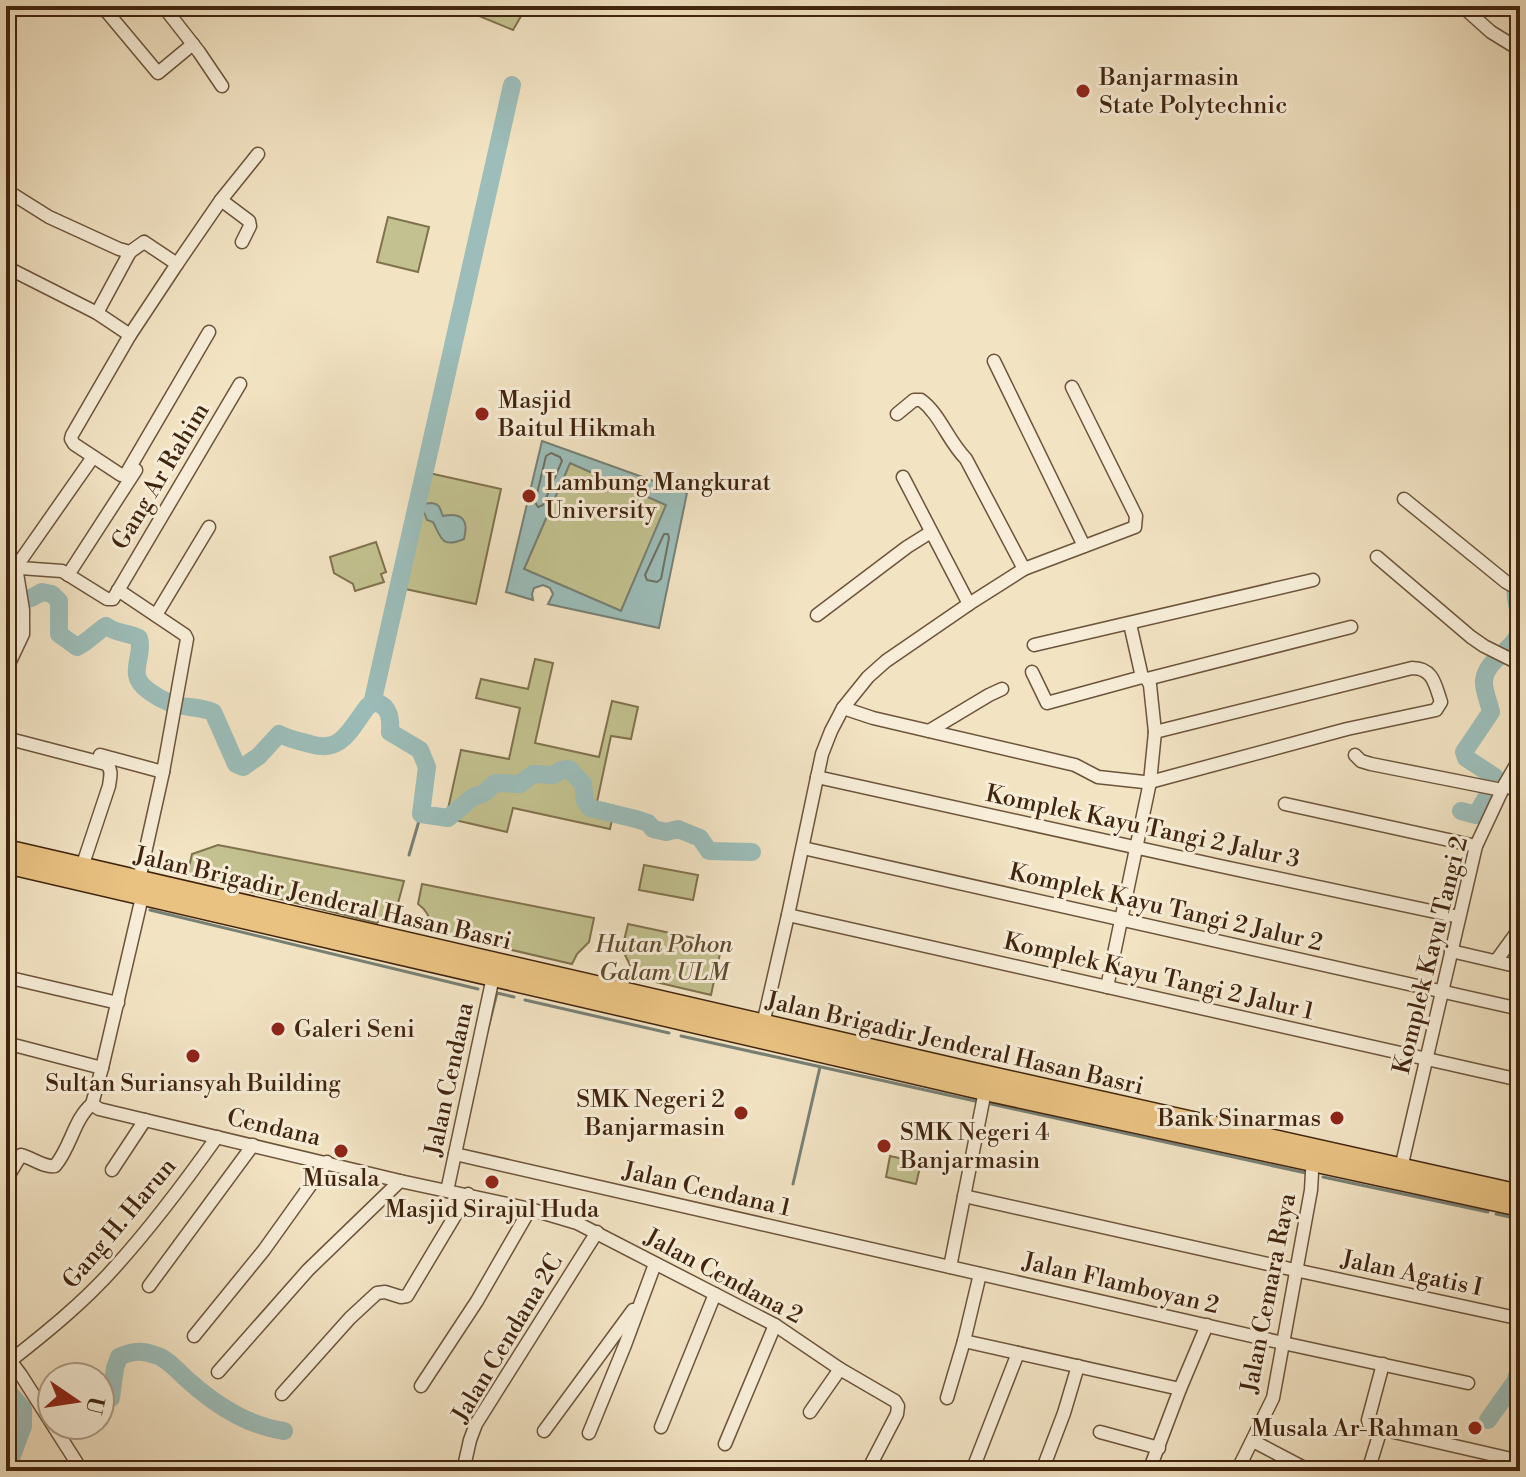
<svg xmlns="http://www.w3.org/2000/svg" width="1526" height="1477" viewBox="0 0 1526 1477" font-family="'Libre Bodoni',serif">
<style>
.green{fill:#c2c18f;stroke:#81724e;stroke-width:2}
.water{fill:#9cbdb9;stroke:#778075;stroke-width:2;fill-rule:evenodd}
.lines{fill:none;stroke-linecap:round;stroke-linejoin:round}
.shore{stroke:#6e7064;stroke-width:2}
.stream{stroke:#778075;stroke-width:3}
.river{stroke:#9cbdb9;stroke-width:18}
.minor-casing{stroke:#6c543b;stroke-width:15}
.highway-casing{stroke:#40240e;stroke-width:21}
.minor{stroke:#f7edd8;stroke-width:12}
.highway{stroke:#e9c282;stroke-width:18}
.poi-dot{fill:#8f2418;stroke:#f7edd8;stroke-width:3}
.labels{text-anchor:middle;stroke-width:6;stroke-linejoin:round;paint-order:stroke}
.poi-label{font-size:24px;fill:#40240e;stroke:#f7edd8;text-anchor:start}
.street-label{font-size:24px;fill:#40240e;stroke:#f7edd8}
.park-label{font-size:24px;font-style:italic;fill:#604b2e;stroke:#f7edd8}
</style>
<rect width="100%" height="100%" fill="#f2e3c3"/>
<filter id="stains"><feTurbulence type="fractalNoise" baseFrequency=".0025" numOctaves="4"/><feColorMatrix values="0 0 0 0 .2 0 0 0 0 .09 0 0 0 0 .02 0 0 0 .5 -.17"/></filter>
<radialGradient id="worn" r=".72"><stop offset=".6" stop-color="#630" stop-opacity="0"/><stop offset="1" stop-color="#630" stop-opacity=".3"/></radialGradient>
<!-- green -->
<g class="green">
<polygon points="455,6 527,6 513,30"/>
<polygon points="388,217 429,227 418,272 377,262"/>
<polygon points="570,463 667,505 621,611 524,569"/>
<polygon points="429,473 501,489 476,604 405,589"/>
<polygon points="376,542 386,572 381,574 384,582 355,591 353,584 334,573 330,557"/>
<polygon points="535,659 553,663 535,743 599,757 612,701 638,707 631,739 611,736 597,802 615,806 610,829 513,808 507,832 446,818 461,750 509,759 520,708 476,698 481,679 528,689"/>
<polygon points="218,845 404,881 398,903 387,910 377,923 187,876 192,854"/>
<polygon points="644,865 698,875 693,900 639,890"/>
<path d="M422 884 594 918 589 942 577 954 572 964 430 931C432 919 428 911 418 904Z"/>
<polygon points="628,924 722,944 711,995 630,976 630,965 622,949"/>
<polygon points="890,1156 921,1163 916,1184 886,1177"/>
</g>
<!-- water -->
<g class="water">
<path d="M542 441 687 493 659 628 548 604 553 594 550 588 543 585 534 588 532 594 533 600 506 592ZM570 463 666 505 621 611 524 569Z"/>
<path d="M432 503C442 505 439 509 443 516 462 512 469 520 464 539 441 549 441 537 433 522L427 520 424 512 420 509 422 504Z"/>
</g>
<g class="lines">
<!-- shore -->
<g class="shore">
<polygon points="551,453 560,457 562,461 543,505 538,507 535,502 546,456"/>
<polygon points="664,534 668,534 669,538 661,579 657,582 647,580 645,575"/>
</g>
<!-- stream -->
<g class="stream">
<polyline points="409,855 421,814"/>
<polyline points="150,910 478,989"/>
<polyline points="525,1000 669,1033"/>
<polyline points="487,1032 497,993 514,997"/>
<polyline points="681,1036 975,1101"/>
<polyline points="991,1104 1306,1173"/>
<polyline points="1323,1177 1488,1212"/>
<polyline points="793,1184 820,1067"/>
<polyline points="1496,1214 1520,1219"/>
</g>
<!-- river -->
<g class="river">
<path d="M6 606 31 598 42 592 52 594 59 601V634L77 647C88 642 95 633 106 626 117 634 127 632 139 638 143 652 135 662 137 675 138 687 160 699 170 703 183 708 199 706 213 712L236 764 243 767 259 756 279 734C289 739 299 741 310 744 342 754 350 729 368 706L375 702C390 706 391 719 390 732L420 750 427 767 421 814 448 818 473 797 484 793 495 783 520 784 533 774 554 775 561 770 569 769 583 784 585 801 590 808 636 819 648 823 653 829 666 832 678 829 700 838 709 851 752 852"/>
<polyline points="372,704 512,85"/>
<path d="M1461 811 1476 815 1496 781 1495 777 1466 758 1464 752 1491 712C1489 702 1483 689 1484 680 1487 657 1517 651 1520 627 1522 609 1509 596 1520 577"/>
<polyline points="6,1389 23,1409 23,1426 6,1471"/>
<path d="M100 1404 111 1398 115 1368 119 1357C132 1351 142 1350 155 1355 168 1358 180 1374 190 1382 216 1405 249 1426 284 1431"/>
<polyline points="1488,1420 1515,1382 1520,1367"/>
</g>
<defs>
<g id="minor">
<polyline points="102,6 158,73 193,44"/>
<polyline points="163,6 199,52 222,86"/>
<polyline points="1462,6 1491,32 1517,48"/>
<polyline points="6,190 49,217 119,249 130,252 144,242 177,264 130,335 72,435 71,439 74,444 121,475 126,474 209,332"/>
<polyline points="221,200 249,221 250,226 242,242"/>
<polyline points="177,264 221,200 258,154"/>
<polyline points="6,267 97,313 130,335"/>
<polyline points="97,313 130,252"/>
<polyline points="994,361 1084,546"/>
<path d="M897 414 914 400H921C940 414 948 441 966 459L1024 569"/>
<polyline points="903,477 969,604"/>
<polyline points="1404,499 1506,582 1520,590"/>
<polyline points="1377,557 1471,637 1484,646 1520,664"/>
<polyline points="6,567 62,571 107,599 113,599 240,384"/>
<polyline points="68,575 136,470"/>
<polyline points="118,590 185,635 187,639 163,772 139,880"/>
<polyline points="156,615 209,527"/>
<polyline points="817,615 907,547 931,532"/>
<polyline points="1034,645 1313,580"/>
<polyline points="6,670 23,634 23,610 16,567 93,457"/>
<polyline points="1032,672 1047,703 1142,677"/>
<polyline points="1147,679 1351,627"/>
<path d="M843 708 873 718 1075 765 1098 777 1144 782H1150L1347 729 1436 710 1441 702C1435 684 1433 668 1412 668L1155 732"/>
<polyline points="929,731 989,695 1002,689"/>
<path d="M6 738 106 764C113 769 110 778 109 786L82 867"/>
<polyline points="100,755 163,772"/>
<polyline points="1355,755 1361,761 1371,764 1502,790"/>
<polyline points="817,777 1220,866 1459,917"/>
<polyline points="1505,784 1520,794"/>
<polyline points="1285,804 1476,846"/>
<polyline points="803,848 1520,1009"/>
<polyline points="788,915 1520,1080"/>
<polyline points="1451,951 1520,967"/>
<polyline points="1496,961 1520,928"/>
<polyline points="6,977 118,1003"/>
<polyline points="1107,987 1150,782 1155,732 1150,685 1147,679 1142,677 1130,624"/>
<polyline points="763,1024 788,915 822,754 831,731 843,708 868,677 886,661 969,604 1024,569 1135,527 1136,516 1072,387"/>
<polyline points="6,1043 102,1068"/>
<polyline points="92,1104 99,1109 400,1181 530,1209 577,1223 775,1325 840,1369 895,1401 898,1406 897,1414 870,1466 870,1471"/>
<polyline points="92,1104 102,1068 142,897"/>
<polyline points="455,1154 1283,1343 1468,1383"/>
<polyline points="1401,1168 1476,846 1505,784 1520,758"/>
<polyline points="112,1170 145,1120"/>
<path d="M6 1180 21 1155C32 1158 45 1168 55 1166 71 1147 74 1119 92 1104"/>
<polyline points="447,1191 493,977"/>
<polyline points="964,1196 1295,1270 1512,1317 1520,1316"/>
<polyline points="950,1267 985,1091"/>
<polyline points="149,1286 253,1145"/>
<polyline points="194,1336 264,1250 327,1162"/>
<polyline points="964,1341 1180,1389"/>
<polyline points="6,1355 21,1375 82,1471"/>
<path d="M10 1361C47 1332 84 1302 115 1267 152 1226 185 1182 217 1137"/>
<polyline points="1383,1364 1368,1420 1369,1424 1381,1429 1520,1461"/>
<polyline points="218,1372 308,1270 400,1181"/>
<polyline points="421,1386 477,1301 530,1209"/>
<polyline points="282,1394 350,1318 377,1293 385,1292 401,1297 407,1296 468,1194"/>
<polyline points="947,1398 964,1341 980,1274"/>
<polyline points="810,1412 840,1369"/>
<polyline points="661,1427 715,1294"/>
<polyline points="544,1431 633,1310"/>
<polyline points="1100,1432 1159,1448"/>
<polyline points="589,1433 625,1345 655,1264"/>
<polyline points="1253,1441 1310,1471"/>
<polyline points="725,1444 775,1325"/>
<polyline points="463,1471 470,1440 476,1424 597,1232"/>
<polyline points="972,1471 1018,1353"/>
<polyline points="1042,1471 1064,1413 1078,1366"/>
<polyline points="1149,1471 1180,1389 1207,1325"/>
<polyline points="1237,1471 1273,1398 1311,1190 1313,1155"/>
<polyline points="1368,1471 1381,1429"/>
</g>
<g id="highway">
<polyline points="6,849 969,1071 1520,1194"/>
<polyline points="6,864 985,1091 1520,1207"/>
</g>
</defs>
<!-- minor casing -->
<use href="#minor" class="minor-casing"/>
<!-- highway casing -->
<use href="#highway" class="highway-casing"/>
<!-- minor -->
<use href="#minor" class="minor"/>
<!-- highway -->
<use href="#highway" class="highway"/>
</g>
<!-- markers -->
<g class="poi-dot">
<circle cx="1083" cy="91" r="8"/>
<circle cx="482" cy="414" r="8"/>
<circle cx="529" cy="496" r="8"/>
<circle cx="278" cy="1029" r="8"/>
<circle cx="193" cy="1056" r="8"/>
<circle cx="741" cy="1113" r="8"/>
<circle cx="1337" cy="1118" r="8"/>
<circle cx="884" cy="1146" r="8"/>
<circle cx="341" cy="1151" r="8"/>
<circle cx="492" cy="1182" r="8"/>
<circle cx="1475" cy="1428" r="8"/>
</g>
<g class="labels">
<!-- poi labels -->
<g class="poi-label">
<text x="1099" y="85">Banjarmasin<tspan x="1099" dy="28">State Polytechnic</tspan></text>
<text x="498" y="408">Masjid<tspan x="498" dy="28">Baitul Hikmah</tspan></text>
<text x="545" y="490">Lambung Mangkurat<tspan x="545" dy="28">University</tspan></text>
<text x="294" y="1037">Galeri Seni</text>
<text x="193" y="1091" text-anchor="middle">Sultan Suriansyah Building</text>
<text x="725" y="1107" text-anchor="end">SMK Negeri 2<tspan x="725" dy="28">Banjarmasin</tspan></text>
<text x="1321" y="1126" text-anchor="end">Bank Sinarmas</text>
<text x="900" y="1140">SMK Negeri 4<tspan x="900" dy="28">Banjarmasin</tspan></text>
<text x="341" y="1186" text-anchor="middle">Musala</text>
<text x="492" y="1217" text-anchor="middle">Masjid Sirajul Huda</text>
<text x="1459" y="1436" text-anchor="end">Musala Ar-Rahman</text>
</g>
<!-- street labels -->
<g class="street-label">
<text transform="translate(160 476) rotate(-59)" y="8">Gang Ar Rahim</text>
<text transform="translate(1143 826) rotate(12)" y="8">Komplek Kayu Tangi 2 Jalur 3</text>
<text transform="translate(323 898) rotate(13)" y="8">Jalan Brigadir Jenderal Hasan Basri</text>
<text transform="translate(1166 907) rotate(13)" y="8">Komplek Kayu Tangi 2 Jalur 2</text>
<text transform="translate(1430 955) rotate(-76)" y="8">Komplek Kayu Tangi 2</text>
<text transform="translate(1159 976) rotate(13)" y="8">Komplek Kayu Tangi 2 Jalur 1</text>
<text transform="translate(955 1043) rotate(13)" y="8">Jalan Brigadir Jenderal Hasan Basri</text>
<text transform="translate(449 1079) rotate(-78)" y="8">Jalan Cendana</text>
<text transform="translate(274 1127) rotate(13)" y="8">Cendana</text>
<text transform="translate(707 1189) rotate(13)" y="8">Jalan Cendana 1</text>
<text transform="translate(119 1223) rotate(-50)" y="8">Gang H. Harun</text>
<text transform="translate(1412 1273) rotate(12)" y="8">Jalan Agatis I</text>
<text transform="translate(724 1276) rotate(28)" y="8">Jalan Cendana 2</text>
<text transform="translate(1121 1283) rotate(13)" y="8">Jalan Flamboyan 2</text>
<text transform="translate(1268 1293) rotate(-79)" y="8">Jalan Cemara Raya</text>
<text transform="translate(507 1338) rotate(-59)" y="8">Jalan Cendana 2C</text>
</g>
<!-- park labels -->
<g class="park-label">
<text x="664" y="952">Hutan Pohon<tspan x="664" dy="28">Galam ULM</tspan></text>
</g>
</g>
<!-- margin -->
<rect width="1526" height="1477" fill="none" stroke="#f2e3c3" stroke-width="32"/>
<rect x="8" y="8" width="1510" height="1461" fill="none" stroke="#40240e" stroke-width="4"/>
<rect x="16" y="16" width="1494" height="1445" fill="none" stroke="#40240e" stroke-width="2"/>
<!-- north arrow -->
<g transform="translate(76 1401) rotate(103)"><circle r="38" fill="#f7edd8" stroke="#ae9d87" stroke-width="2"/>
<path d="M0-6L14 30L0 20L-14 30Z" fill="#8f2418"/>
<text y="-12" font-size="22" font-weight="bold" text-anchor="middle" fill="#40240e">U</text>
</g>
<rect width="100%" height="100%" filter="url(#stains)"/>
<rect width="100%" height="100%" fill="url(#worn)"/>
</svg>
